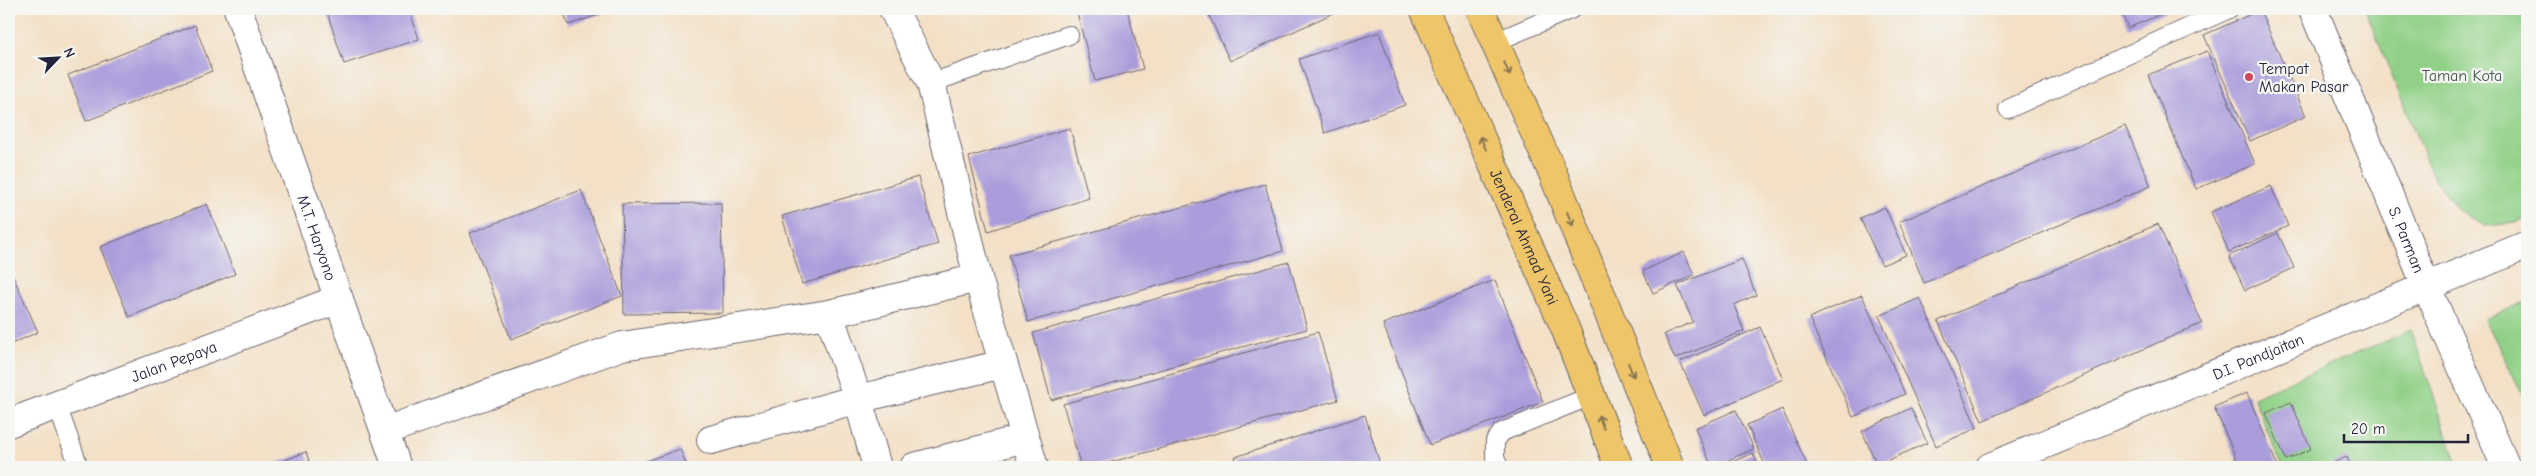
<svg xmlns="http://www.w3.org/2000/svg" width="2536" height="476" viewBox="0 0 2536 476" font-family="'Comic Neue',sans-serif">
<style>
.green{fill:#91d187;stroke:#5a7a61}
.building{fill:#ab9ddb}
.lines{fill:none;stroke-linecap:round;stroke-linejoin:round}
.service-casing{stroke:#6b646c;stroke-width:20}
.minor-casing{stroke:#6b646c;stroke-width:30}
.tertiary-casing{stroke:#6b646c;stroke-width:30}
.trunk-casing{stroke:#6b646c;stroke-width:30}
.service{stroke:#fff;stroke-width:18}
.minor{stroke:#fff;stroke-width:28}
.tertiary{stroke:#fff;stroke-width:28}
.trunk{stroke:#eec569;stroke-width:28}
.oneway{stroke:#887452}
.poi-dot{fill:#d1495b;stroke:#f6f6f2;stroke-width:2}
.labels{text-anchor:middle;stroke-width:4.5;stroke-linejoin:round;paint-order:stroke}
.poi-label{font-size:16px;fill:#22223b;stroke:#f6f6f2;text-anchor:start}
.park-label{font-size:16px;fill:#435752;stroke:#f6f6f2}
.street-label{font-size:16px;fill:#22223b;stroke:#f6f6f2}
</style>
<rect width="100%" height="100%" fill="#f6f6f2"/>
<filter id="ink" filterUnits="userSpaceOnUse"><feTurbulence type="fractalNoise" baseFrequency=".02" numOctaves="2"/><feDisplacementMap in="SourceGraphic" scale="10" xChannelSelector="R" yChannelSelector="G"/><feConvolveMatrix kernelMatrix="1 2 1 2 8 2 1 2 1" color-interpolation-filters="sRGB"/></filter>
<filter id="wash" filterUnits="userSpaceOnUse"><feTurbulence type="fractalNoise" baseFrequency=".0096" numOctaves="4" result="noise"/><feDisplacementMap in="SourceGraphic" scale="20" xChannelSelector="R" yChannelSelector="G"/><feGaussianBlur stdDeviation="1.12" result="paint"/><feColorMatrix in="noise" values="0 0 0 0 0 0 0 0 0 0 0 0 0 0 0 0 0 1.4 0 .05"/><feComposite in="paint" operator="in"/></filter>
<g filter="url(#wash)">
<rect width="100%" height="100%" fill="#f3e0c6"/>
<!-- green -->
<g class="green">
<polygon points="2365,9 2527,9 2527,219 2516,223 2486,226 2459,211 2432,175"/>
<polygon points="2527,301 2527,403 2485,319"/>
<polygon points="2411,330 2458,467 2283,467 2253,397"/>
</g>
<g id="blocks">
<!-- building -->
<g class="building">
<polygon points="326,9 409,9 419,39 344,64"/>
<polygon points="563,9 616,9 568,25"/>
<polygon points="1076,9 1127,9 1143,69 1095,81"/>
<polygon points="1206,9 1342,9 1230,61"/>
<polygon points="2120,9 2173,9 2128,28"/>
<polygon points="2260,10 2306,116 2250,141 2204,35"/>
<polygon points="195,25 212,71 86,121 68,75"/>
<polygon points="1379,32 1405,105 1325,133 1299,59"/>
<polygon points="2207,51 2255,164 2196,189 2148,75"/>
<polygon points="2125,126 2151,186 1924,283 1899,222"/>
<polygon points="1070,128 1089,198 988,231 969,157"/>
<polygon points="918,177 938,244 802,284 782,216"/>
<polygon points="1265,184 1283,251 1028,322 1009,255"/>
<polygon points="2271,186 2288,226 2229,252 2211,212"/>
<polygon points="581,190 622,296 511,339 470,233"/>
<polygon points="721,203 723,313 624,314 622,204"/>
<polygon points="207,204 235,274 129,317 100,247"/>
<polygon points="1885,207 1906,255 1882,265 1860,218"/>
<polygon points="2158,224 2202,323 1982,421 1938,321"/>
<polygon points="2278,233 2294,268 2245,290 2229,256"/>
<polygon points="1684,252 1694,275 1653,293 1643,271"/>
<polygon points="1742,259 1756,295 1734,305 1744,331 1675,359 1664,334 1693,322 1677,285"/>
<polygon points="1289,262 1307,329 1051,400 1033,333"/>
<polygon points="9,267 38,332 9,345"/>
<polygon points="1495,280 1543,402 1430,445 1383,324"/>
<polygon points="1862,295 1905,394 1853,417 1809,318"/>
<polygon points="1920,298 1977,428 1936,446 1879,316"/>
<polygon points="1760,327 1783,379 1704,415 1680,362"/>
<polygon points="1318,332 1338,400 1093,467 1081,467 1063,404"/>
<polygon points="2247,393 2278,467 2240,467 2214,407"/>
<polygon points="2291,402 2311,449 2286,460 2266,413"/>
<polygon points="1911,408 1927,443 1877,465 1862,431"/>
<polygon points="1782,409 1808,467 1766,467 1747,425"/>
<polygon points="1736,410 1754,449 1712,467 1695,428"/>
<polygon points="1365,415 1381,467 1238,467 1235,457"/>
<polygon points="680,449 687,467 629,467"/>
<polygon points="306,452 311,467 266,467"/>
<polygon points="1753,453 1759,467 1720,467"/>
<polygon points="2347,457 2351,467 2323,467"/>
</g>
</g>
</g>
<g filter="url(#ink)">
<use href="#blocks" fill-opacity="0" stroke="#6b646c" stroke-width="1"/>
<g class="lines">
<defs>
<g id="service">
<polyline points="1495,42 1572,9"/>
<polyline points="931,83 1069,35"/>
<polyline points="2008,109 2229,9"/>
<polyline points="57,405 79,467"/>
<polyline points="1499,467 1495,458 1495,441 1502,432 1591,396"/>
</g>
<g id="minor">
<polyline points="893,9 931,83 978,278 1034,467"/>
<path id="s1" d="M2313 9 2426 286 2506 467"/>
<polyline points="829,314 858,399 877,467"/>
<path id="s2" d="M9 423 339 299"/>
<polyline points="385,431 622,346 829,314 978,278"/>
<polyline points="711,440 858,399 1003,364"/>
<polyline points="914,467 1025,438"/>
</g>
<g id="tertiary">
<path id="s3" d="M238 9 397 467"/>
<path id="s4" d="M1990 467 2527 245"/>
</g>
<g id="trunk">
<path id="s5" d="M1424 9 1565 328 1619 467"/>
<polyline points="1480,9 1553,174 1670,467"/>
</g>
</defs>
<!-- service casing -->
<use href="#service" class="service-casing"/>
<!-- minor casing -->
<use href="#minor" class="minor-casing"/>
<!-- tertiary casing -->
<use href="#tertiary" class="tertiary-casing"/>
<!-- trunk casing -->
<use href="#trunk" class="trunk-casing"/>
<!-- service -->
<use href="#service" class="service"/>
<!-- minor -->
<use href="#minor" class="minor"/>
<!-- tertiary -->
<use href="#tertiary" class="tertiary"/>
<!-- trunk -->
<use href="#trunk" class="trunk"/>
</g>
<!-- one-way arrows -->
<defs><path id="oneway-shaft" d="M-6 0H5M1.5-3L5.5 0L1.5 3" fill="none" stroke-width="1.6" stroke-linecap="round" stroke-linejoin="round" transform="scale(1.25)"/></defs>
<g class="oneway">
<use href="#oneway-shaft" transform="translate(1507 69) rotate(66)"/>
<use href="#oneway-shaft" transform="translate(1483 143) rotate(-114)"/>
<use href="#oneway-shaft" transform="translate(1570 219) rotate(68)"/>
<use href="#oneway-shaft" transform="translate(1631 370) rotate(68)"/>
<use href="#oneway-shaft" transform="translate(1601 422) rotate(-111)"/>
</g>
</g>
<!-- markers -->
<circle class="poi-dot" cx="2249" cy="77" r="5"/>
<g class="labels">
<!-- poi labels -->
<g class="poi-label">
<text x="2259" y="74">Tempat<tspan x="2259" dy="18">Makan Pasar</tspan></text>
</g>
<!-- park labels -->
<g class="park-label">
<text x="2462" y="81">Taman Kota</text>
</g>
<!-- street labels -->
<g class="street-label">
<text dy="6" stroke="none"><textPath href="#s5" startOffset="249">Jenderal Ahmad Yani</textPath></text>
<text dy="6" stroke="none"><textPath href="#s3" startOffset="242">M.T. Haryono</textPath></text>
<text dy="6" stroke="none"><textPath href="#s1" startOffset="249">S. Parman</textPath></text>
<text dy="6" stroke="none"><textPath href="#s4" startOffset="290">D.I. Pandjaitan</textPath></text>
<text dy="6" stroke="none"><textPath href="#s2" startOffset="176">Jalan Pepaya</textPath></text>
</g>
</g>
<!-- margin -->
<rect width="2536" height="476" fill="none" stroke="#f6f6f2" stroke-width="30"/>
<!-- north arrow -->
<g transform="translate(58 58) rotate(65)" stroke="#f6f6f2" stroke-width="4" paint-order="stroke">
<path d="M0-4L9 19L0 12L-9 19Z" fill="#22223b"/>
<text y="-8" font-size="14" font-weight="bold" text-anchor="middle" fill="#22223b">N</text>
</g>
<!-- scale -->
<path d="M2344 434v8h124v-8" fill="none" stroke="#22223b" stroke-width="2.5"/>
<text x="2351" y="434" font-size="15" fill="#22223b" stroke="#f6f6f2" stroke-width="4" paint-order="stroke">20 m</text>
</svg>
